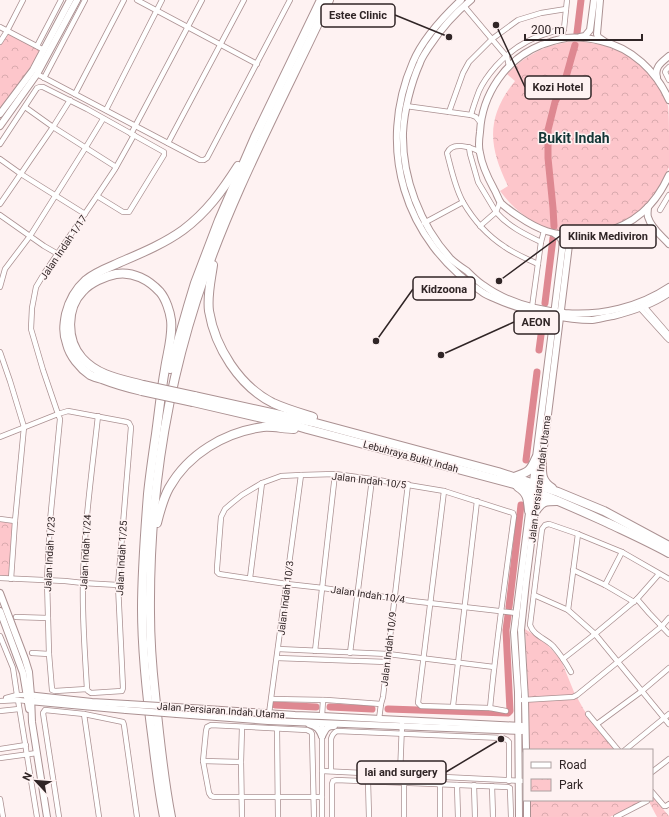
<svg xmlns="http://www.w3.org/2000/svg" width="669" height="817" viewBox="0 0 669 817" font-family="Roboto,sans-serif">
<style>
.park{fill:url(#park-crowns)}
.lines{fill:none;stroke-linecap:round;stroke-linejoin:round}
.river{stroke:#de8891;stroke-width:7}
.street-casing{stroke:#ab9192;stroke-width:6}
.secondary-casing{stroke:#ab9192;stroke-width:8}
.highway-casing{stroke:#ab9192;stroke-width:10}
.street{stroke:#fff;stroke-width:4.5}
.secondary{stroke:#fff;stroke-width:6}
.highway{stroke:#fff;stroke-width:8}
.secondary-bridge-casing{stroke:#ab9192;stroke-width:8;stroke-linecap:butt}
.highway-bridge-casing{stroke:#ab9192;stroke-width:10;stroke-linecap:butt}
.secondary-bridge{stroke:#fff;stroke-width:6}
.highway-bridge{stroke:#fff;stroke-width:8}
.labels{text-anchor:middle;stroke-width:3;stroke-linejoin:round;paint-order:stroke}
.street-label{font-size:10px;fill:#302526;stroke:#fef2f2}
.district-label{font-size:14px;font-weight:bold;fill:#143636;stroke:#fef2f2}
.leader{fill:none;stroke:#302526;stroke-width:1.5}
.callout-dot{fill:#302526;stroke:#fef2f2;stroke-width:1.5}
.callout{fill:#fef2f2;stroke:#302526;stroke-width:1.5}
.callout-label{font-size:11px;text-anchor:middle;font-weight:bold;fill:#302526}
</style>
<defs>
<pattern id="park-crowns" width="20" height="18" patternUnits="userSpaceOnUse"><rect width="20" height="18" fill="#fdc6cb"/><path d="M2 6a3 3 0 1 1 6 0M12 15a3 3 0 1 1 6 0" fill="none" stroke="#d9aaae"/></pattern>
</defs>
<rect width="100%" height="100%" fill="#fef2f2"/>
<!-- park -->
<g class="park">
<polygon points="8,33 42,50 0,111 0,46"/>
<path d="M575 41C610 44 635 53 656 82 661 90 666 98 668 106 669 115 669 128 669 137 669 146 669 159 669 167 667 172 665 176 663 181 646 215 611 234 574 233 542 232 518 215 500 191L508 186C488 146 486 117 515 81L507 74C526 54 548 44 575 41Z"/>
<polygon points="0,521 13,522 9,577 0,577"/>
<polygon points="525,629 545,642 561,660 574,692 584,710 615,750 529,750 529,708"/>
<polygon points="652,796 669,816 669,817 657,817 648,800 652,800"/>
<polygon points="529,800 645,800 610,817 529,817"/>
</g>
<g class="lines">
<!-- river -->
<g class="river">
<polyline points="577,33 581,0"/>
<polyline points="554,226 553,208 548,158 548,130 555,102 564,84 575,45"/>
<polyline points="545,303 553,238"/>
<polyline points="539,350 543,320"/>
<polyline points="526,460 537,372"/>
<polyline points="509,607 521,505"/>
<polyline points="275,705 316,707"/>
<polyline points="330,707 372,709"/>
<polyline points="388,709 508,713 510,711 506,630 508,615"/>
</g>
<defs>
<g id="street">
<polyline points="137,0 257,64"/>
<polyline points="464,6 507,57 509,66"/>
<polyline points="0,27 44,50"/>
<polyline points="561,39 564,29 567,0"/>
<polyline points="0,42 7,31 23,0"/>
<polyline points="37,46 61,0"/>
<polyline points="669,67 666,70 665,72 669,80"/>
<polyline points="37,74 200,160 204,160 207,158 290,0"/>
<polyline points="44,78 85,0"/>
<polyline points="75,94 124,0"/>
<polyline points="406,106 471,115 476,117 480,122"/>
<polyline points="25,107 53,127 116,167"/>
<polyline points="106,110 162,0"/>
<polyline points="449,112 463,73 469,62 492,39 518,20 541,13 566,9"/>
<path d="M471 115C473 107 476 99 479 91 483 82 489 74 496 66 516 44 536 35 564 29"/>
<polyline points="131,134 202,0"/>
<polyline points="168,143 244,0"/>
<polyline points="0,144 37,88 40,87 43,87 87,109 164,152 164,155 129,212 123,212 97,196"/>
<path d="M469 147 470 154 478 182 496 212C508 226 524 234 541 242"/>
<path d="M480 152C471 147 452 141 447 153 451 168 455 188 463 202 474 221 488 236 505 247 515 254 527 259 538 264"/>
<polyline points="0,159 21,174 85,214"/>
<polyline points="0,204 53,127 70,100"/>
<polyline points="660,210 669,195"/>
<polyline points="0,215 44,246 58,254"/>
<polyline points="424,223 463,202"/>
<polyline points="480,226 496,212 500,202"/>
<polyline points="0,287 5,269 30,236 86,147 103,119"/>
<polyline points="643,305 669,335"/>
<polyline points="638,306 667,338 669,340"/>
<polyline points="532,307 541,242 544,231"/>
<polyline points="0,352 10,381 24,427 15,521 11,579"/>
<polyline points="0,437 58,414 68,411 127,422 129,423 131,427 118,585 123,688 122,691 91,693 88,691 87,689 55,691 52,690 49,654 47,580 50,521 60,419 58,414 43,370 31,329 32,308 36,287 45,272 97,196 115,169 134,135"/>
<polyline points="444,491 418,703 421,706 490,708 506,711"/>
<polyline points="0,519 15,521"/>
<polyline points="573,570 605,585 634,602"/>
<polyline points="0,578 65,581 83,583 118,585"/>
<polyline points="250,578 262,483"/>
<polyline points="605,585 622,552"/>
<polyline points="534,595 568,610 595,634 669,724"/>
<polyline points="637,599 649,613 669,634"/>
<polyline points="568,610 578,534"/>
<polyline points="16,617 48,618"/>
<polyline points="0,636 13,668 17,695"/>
<polyline points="278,649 388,654 494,667"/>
<polyline points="315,651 335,474"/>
<polyline points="32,653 49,654"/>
<polyline points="350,653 372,479"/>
<polyline points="277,658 387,662"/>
<polyline points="563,659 595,634 637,599 659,574"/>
<path d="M571 672C566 663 560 654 553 646 545 638 534 636 530 625L542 529 545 525 549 524 578 534 622 552 669 579"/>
<path d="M87 689C85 654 82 618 83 582 84 527 92 471 98 416"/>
<polyline points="6,698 17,695 26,695"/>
<polyline points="272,699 327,700 381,704"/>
<polyline points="18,700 37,817"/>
<polyline points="522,700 573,697 577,695 662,626 669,618"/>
<polyline points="0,701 18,700 27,701"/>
<polyline points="453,706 477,501"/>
<path d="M490 708C496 644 505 580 514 516L513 513 444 491 372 479 335 474 301 475 281 476 262 483 242 495 232 503 225 509 221 517 217 568V572L219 574 287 584 323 588 412 601 516 613"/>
<polyline points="0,711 19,709"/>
<polyline points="84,714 99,817"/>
<polyline points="588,714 618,750"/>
<polyline points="322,716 323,700"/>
<polyline points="379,719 381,704 383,697 408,484"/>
<polyline points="268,721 301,475"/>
<polyline points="322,723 322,817"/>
<polyline points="597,724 642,691 669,668"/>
<polyline points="242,727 241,762 242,817"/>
<polyline points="277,729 278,817"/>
<polyline points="0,749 26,745"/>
<polyline points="625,750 669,714"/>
<polyline points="0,758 37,753"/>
<polyline points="203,761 241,762"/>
<polyline points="322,771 524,781"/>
<path d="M331 771V739C332 735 333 733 337 731L503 738 507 740 509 742V781"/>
<polyline points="652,772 669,759"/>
<polyline points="400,775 402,724"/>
<polyline points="368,781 369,817"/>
<polyline points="404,782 404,817"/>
<polyline points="457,785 458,817"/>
<polyline points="474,785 475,817"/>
<polyline points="492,786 493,817"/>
<polyline points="652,792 664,806 666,806 669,804"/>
<polyline points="0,799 3,817"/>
<polyline points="59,817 43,713 45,710 84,714 123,722 124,725 137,817"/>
<path d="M314 817 312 734 311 732 307 730 211 725 207 727 206 731 203 761 209 793 211 796 214 797C250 797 286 797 322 797"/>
<polyline points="332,817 332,784 333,781 336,780 508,787 510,788 510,789 511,817"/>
<polyline points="440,817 440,784"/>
<polyline points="616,817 647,801"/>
</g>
<g id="secondary">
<path d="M461 0C443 17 423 38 413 62 376 147 404 241 482 292 486 295 491 297 496 299 514 307 531 312 550 315 564 318 578 320 592 320 599 319 606 317 613 316 633 311 652 305 669 293"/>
<path d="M471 0C455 13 441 29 429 47 426 52 422 57 420 63 411 83 404 111 403 133 402 177 420 225 450 258 455 263 461 267 467 271 472 276 477 281 483 285 506 302 537 310 565 313 601 316 639 307 669 287"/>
<polyline points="600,0 597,34 598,37 604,41"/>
<polyline points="580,37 585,36 590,30 594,0"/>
<path d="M657 77C654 67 662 62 669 56"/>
<polyline points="0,114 33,70 70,0"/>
<polyline points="0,126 37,74 77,0"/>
<path d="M648 207C648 210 647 214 648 217 651 228 662 236 669 244"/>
<path d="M580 236C553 235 540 231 518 216 512 212 506 208 501 203 498 199 497 194 494 189 488 178 482 166 480 153 478 146 479 139 480 132 482 94 506 59 541 45 548 43 555 40 561 39 574 36 588 38 601 41 632 48 656 71 669 100"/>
<path d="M542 463 569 245C575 235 590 236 601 233 634 225 655 206 669 175"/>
<polyline points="0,593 25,659 29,672 31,695 32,722 47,817"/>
<polyline points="0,611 23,673 29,709"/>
<polyline points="27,695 92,702 127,704"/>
<polyline points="29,701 126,710"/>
<polyline points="176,707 295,715 322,716 522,726"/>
<polyline points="177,714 268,721 522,731"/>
<path d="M309 724C317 726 319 729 322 736"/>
<path d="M322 736C326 729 326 726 334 726"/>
<polyline points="526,750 525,700 521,630 526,582 540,472"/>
<polyline points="527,800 527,817"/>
<path d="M519 817 518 692 514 632 562 251C563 242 563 238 555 234"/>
</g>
<g id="highway">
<path d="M213 265C211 280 207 295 209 311 215 347 239 386 273 403 286 409 300 413 313 417"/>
<polyline points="170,369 188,306 195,283 219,220 255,137 321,0"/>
<path d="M143 385C121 379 98 376 82 358 66 340 66 308 83 291 90 283 105 276 116 274 133 271 149 280 160 292 166 299 170 312 171 320 173 336 167 354 165 369 161 391 159 412 156 434 153 454 150 474 148 494 145 532 142 570 142 609 142 653 147 697 153 742 156 767 159 792 164 817"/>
<path d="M142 391C129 388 115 384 102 379 98 378 94 377 90 375 80 368 70 356 67 344 63 333 64 325 66 314 69 302 76 289 86 280 97 271 110 267 123 261 144 252 165 243 183 230 207 212 222 191 238 166"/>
<polyline points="194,396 312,422 498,472 558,492 604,511 669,546"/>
<path d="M193 402 297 426 307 429 514 484C547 495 577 509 608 523 629 533 649 542 669 553"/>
<path d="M542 459C542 472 540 480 552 488"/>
<path d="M514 477C528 472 530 472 536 458"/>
<path d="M518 487C528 493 528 500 529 511"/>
<path d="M535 512C542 501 545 501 557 501"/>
<path d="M157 523C160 511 163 499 169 488 188 454 225 432 263 427 273 426 284 429 294 429"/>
<path d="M171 817C163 776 159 735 155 694 152 667 150 640 150 613 149 508 164 401 196 301 230 196 283 99 329 0"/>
</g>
</defs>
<!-- street casing -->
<use href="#street" class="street-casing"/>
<!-- secondary casing -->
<use href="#secondary" class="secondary-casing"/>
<!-- highway casing -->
<use href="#highway" class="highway-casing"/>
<!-- street -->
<use href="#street" class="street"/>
<!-- secondary -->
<use href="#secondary" class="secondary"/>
<!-- highway -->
<use href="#highway" class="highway"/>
<defs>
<g id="secondary-bridge">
<polyline points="127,704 176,707"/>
<polyline points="126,710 177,714"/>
</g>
<g id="highway-bridge">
<polyline points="143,385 194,396"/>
<polyline points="142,391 193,402"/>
</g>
</defs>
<!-- secondary-bridge casing -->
<use href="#secondary-bridge" class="secondary-bridge-casing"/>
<!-- highway-bridge casing -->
<use href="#highway-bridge" class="highway-bridge-casing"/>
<!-- secondary-bridge -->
<use href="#secondary-bridge" class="secondary-bridge"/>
<!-- highway-bridge -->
<use href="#highway-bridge" class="highway-bridge"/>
</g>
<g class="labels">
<!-- street labels -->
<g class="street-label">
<text transform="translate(63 247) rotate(-56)" y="4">Jalan Indah 1/17</text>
<text transform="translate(411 456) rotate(15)" y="4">Lebuhraya Bukit Indah</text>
<text transform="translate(539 479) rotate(-83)" y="4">Jalan Persiaran Indah Utama</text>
<text transform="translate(369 480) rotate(7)" y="4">Jalan Indah 10/5</text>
<text transform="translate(85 552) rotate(-87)" y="4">Jalan Indah 1/24</text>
<text transform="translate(49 554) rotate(-87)" y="4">Jalan Indah 1/23</text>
<text transform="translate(121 558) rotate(-87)" y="4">Jalan Indah 1/25</text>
<text transform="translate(368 594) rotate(8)" y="4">Jalan Indah 10/4</text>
<text transform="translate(285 598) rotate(-83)" y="4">Jalan Indah 10/3</text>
<text transform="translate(388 649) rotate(-83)" y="4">Jalan Indah 10/9</text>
<text transform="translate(221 710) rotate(4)" y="4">Jalan Persiaran Indah Utama</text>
</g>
<!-- district labels -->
<g class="district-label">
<text x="574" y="143">Bukit Indah</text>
</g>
</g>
<!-- callouts -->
<path class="leader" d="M449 37L395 15M496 25L525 87M499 281L560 236M376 341L413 289M441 355L514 322M501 739L446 772"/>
<g class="callout-dot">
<circle cx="449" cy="37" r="4"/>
<circle cx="496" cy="25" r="4"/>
<circle cx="499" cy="281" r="4"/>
<circle cx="376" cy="341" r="4"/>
<circle cx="441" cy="355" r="4"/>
<circle cx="501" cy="739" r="4"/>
</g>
<g class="callout">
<rect x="321" y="4" width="74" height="23" rx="4"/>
<rect x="525" y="76" width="66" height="23" rx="4"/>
<rect x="560" y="225" width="96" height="23" rx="4"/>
<rect x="413" y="277" width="62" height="23" rx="4"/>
<rect x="514" y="311" width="45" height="23" rx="4"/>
<rect x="357" y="761" width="89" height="23" rx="4"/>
</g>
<g class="callout-label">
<text x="358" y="19">Estee Clinic</text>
<text x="558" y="91">Kozi Hotel</text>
<text x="608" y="240">Klinik Mediviron</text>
<text x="444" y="293">Kidzoona</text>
<text x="536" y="326">AEON</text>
<text x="401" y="776">lai and surgery</text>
</g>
<!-- legend -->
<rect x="523" y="749" width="130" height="52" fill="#fef2f2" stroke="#aca0a0"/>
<rect x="531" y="762" width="20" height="6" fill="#ffffff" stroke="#aca0a0"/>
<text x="559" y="769" font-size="12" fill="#302526">Road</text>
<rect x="531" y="779" width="20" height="12" fill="url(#park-crowns)" stroke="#aca0a0"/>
<text x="559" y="789" font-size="12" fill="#302526">Park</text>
<!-- north arrow -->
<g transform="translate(36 781) rotate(296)" stroke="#fef2f2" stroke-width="3" paint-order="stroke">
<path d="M0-3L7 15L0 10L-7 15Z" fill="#302526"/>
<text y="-6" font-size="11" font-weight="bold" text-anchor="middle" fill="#302526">N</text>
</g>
<!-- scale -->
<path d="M525 34v6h117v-6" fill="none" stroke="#302526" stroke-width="2"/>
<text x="531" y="34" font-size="12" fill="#302526" stroke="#fef2f2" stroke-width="3" paint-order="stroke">200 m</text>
</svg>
